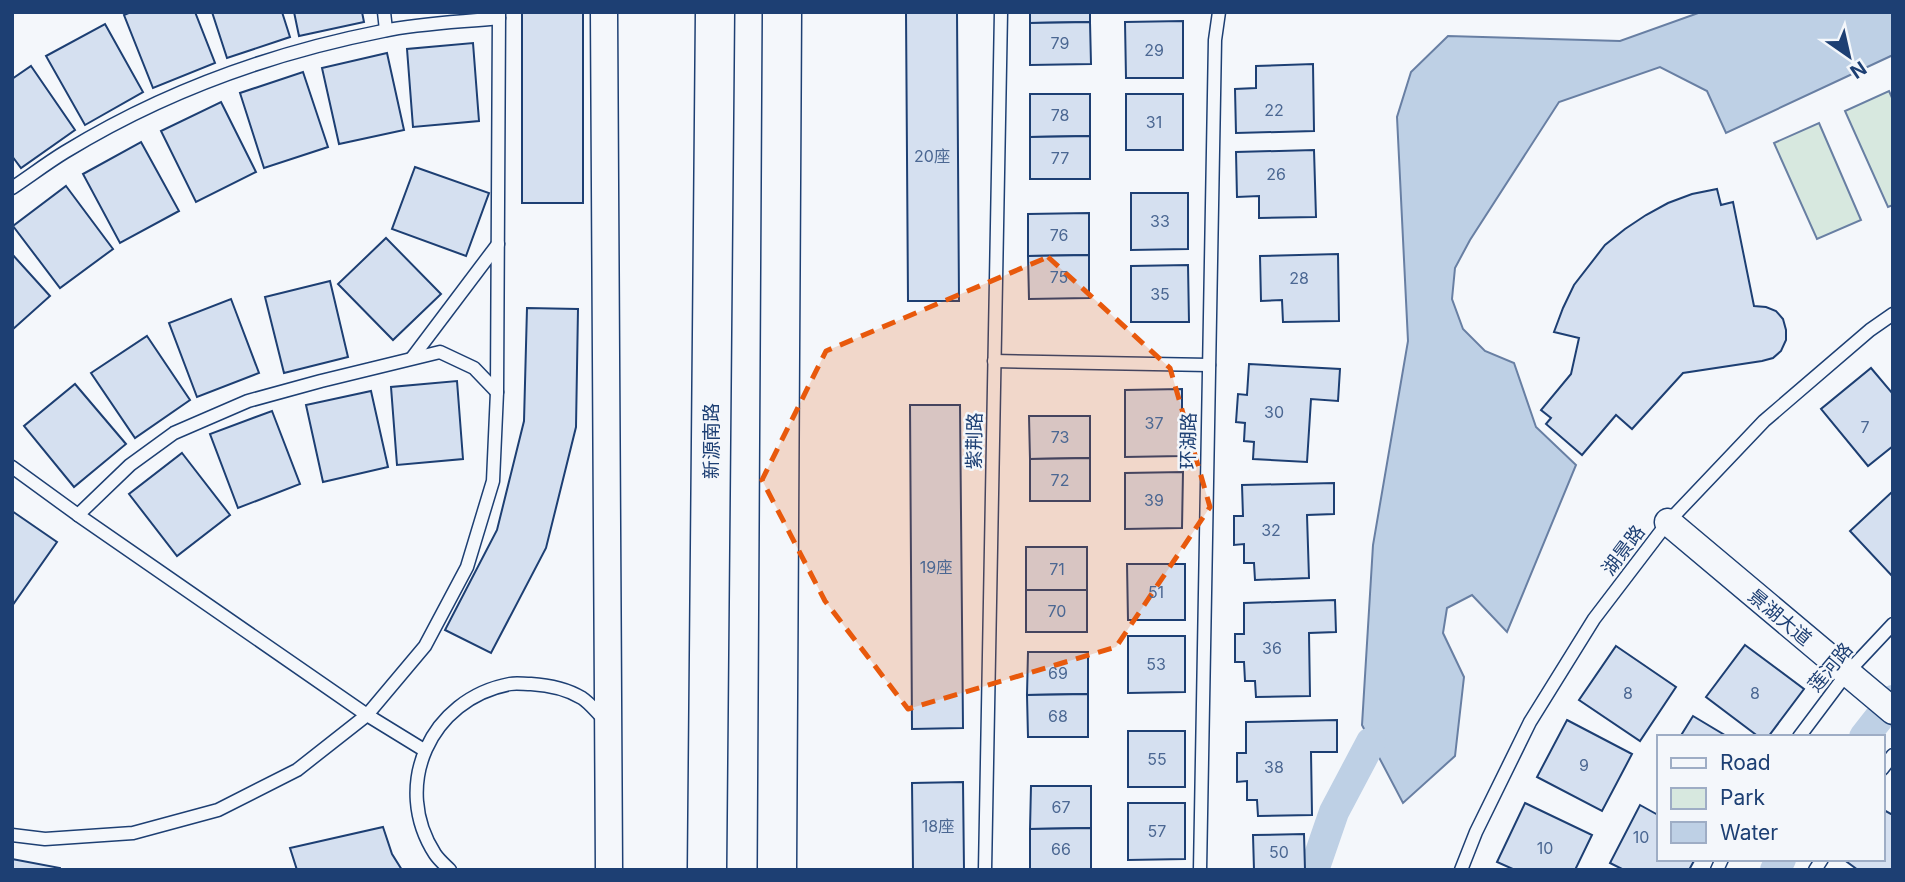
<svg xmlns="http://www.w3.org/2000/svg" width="1905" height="882" viewBox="0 0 1905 882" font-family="Inter,'Noto Sans SC',sans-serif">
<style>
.green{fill:#d7e8df;stroke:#687fa3;stroke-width:2}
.water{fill:#bed0e5;stroke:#687fa3;stroke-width:2}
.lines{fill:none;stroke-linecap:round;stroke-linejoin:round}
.canal{stroke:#bed0e5;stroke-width:30}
.building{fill:#d5e0f0;stroke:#1d3f73;stroke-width:2}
.lane-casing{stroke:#1d3f73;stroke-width:15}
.street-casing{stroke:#1d3f73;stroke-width:29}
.primary-casing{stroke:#1d3f73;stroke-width:41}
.lane{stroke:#f4f7fb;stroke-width:12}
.street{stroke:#f4f7fb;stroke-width:26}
.primary{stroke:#f4f7fb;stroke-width:38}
.marked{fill:#e8590c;fill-opacity:0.2;stroke:#e8590c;stroke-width:5;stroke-dasharray:14 9;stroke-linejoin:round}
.labels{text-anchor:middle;stroke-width:5;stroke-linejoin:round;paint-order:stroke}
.number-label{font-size:16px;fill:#4b6792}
.street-label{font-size:19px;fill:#1d3f73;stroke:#f4f7fb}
</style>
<rect width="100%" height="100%" fill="#f4f7fb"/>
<!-- green -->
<g class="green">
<polygon points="1889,91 1893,100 1893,205 1888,207 1845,111"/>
<polygon points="1819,123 1861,220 1817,239 1774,143"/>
</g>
<!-- water -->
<polygon class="water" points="1701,12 1893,12 1893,55 1726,133 1707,91 1660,67 1559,102 1470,240 1455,268 1452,299 1463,329 1485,351 1514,363 1536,427 1576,465 1507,632 1472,595 1447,608 1443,633 1464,677 1455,756 1403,803 1362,725 1373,545 1408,341 1397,117 1411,72 1448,36 1620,41"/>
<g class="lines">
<!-- canal -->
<g class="canal">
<polyline points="1864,737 1893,700"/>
<polyline points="1314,870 1334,812 1371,742"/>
<polyline points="1775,870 1781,859"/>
</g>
</g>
<!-- building -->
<g class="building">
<polygon points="131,12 195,12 215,63 153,88 124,15"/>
<polygon points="212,12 282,12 290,37 227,58"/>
<polygon points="294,12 362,12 364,22 299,36"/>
<rect x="522" y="12" width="61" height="191"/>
<polygon points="906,12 957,12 959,301 908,301"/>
<polygon points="1030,12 1090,12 1090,22 1030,23"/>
<polygon points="1183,21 1183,78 1126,78 1125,22"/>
<polygon points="1090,22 1091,64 1030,65 1030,23"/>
<polygon points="105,24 143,92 85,125 46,56"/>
<polygon points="473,43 479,121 413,127 407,49"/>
<polygon points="387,53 404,130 339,144 322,68"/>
<polygon points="1313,64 1314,131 1236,133 1235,89 1256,88 1256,66"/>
<polygon points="31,66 75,130 21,168 12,156 12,79"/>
<polygon points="303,72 328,147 264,168 240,93"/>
<polygon points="1030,94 1090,94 1090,136 1030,137"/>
<rect x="1126" y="94" width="57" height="56"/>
<polygon points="221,102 256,172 196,202 161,131"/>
<polygon points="1090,136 1090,179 1030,179 1030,137"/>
<polygon points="141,142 179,211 120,243 83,174"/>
<polygon points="1314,150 1316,217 1259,218 1259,196 1237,197 1236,152"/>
<polygon points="415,167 489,193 466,256 392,229"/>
<polygon points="66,186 113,249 60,288 13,226"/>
<polygon points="1717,189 1721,205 1733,202 1754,306 1766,307 1776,311 1783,319 1786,330 1786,340 1781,351 1773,358 1762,361 1683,373 1632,429 1616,415 1582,455 1546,424 1551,418 1541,410 1571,374 1579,338 1554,332 1563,308 1574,285 1605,245 1625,229 1646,215 1668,203 1692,194"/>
<polygon points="1131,193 1188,193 1188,249 1131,250"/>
<polygon points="1089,213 1089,255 1028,256 1028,214"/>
<polygon points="386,238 441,294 393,340 338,284"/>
<polygon points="12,254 50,296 12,330"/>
<polygon points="1338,254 1339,321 1283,322 1282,300 1261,301 1260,256"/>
<polygon points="1089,255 1089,298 1029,299 1028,256"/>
<polygon points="1188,265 1189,322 1131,322 1131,266"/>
<polygon points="330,281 348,357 284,373 265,297"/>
<polygon points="231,299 259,373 197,397 169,323"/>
<polygon points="527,308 578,309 576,427 546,548 491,653 445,630 497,530 524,421"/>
<polygon points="147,336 190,400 135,438 91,373"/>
<polygon points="1249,364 1340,369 1338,401 1311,399 1307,462 1253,459 1254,442 1244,441 1245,423 1236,422 1238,394 1247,395"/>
<polygon points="1871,368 1893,394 1893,446 1868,466 1821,409"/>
<polygon points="457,381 463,459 397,465 391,387"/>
<polygon points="75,384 126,444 74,487 24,426"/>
<polygon points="1182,389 1182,456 1125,457 1125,390"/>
<polygon points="371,391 388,467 323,482 306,405"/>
<polygon points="910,405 960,405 963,728 912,729"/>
<polygon points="272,411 300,484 238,508 210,434"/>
<polygon points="1029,416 1090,416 1090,458 1030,459"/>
<polygon points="182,453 230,515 177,556 129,494"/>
<polygon points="1090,458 1090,501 1030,501 1030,459"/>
<polygon points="1183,472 1182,528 1125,529 1125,473"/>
<polygon points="1334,483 1334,514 1307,515 1309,578 1255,580 1254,563 1244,563 1244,544 1234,545 1234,516 1243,516 1242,485"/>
<polygon points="1893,491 1893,577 1850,531"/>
<polygon points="12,511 57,542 12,606"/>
<rect x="1026" y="547" width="61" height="43"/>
<polygon points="1127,564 1185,564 1185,620 1128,620"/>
<rect x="1026" y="590" width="61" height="42"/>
<polygon points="1335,600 1336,632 1309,633 1310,696 1256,697 1255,681 1245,681 1244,662 1235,662 1235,634 1244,634 1244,603"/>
<polygon points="1128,636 1185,636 1185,692 1128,693"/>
<polygon points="1745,645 1804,689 1768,737 1759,737 1706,697"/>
<polygon points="1616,646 1676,687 1640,741 1579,700"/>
<polygon points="1028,652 1088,652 1088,694 1027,695"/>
<polygon points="1088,694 1088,737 1028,737 1027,695"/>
<polygon points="1693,716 1728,737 1680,737"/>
<polygon points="1337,720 1337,752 1311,752 1312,815 1258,816 1257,800 1247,800 1247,781 1237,782 1237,753 1246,753 1246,722"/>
<polygon points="1567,720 1632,754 1602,811 1537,777"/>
<rect x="1128" y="731" width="57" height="56"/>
<polygon points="963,782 964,870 913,870 912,783"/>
<polygon points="1031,786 1091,786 1091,828 1030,829"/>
<polygon points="1128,803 1185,803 1185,859 1128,860"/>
<polygon points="1525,803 1592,835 1575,870 1515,870 1497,862"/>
<polygon points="1640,805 1658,815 1658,859 1695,859 1689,870 1624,870 1610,863"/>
<polygon points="1882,809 1893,815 1893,870 1858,870 1843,859 1882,859"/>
<polygon points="383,827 392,854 402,870 297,870 290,848"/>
<polygon points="1091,828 1091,870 1030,870 1030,829"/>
<polygon points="1304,834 1305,870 1254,870 1253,835"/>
<polygon points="12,859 60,868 60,870 12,870"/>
</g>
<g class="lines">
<defs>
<g id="lane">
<polyline points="384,12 386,30"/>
<path d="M12 188C30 176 47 163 65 152 163 92 271 53 383 31 421 23 461 22 499 18"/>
<polyline points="412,358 498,244"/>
<polyline points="994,361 1209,365"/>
<polyline points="12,467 78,515 367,715 424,750"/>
<polyline points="78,515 130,465 174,433 248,401 321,381 440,352 474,368 497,392"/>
<polyline points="1799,737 1847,673 1893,624"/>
<polyline points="1882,769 1893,755"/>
<polyline points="12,835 45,839 133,833 218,810 297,770 367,715 425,646 467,567 493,481 497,392 499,12"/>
<path d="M450 870C445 865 439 860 435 854 391 786 430 699 510 684 516 683 524 684 531 684 548 685 567 689 582 698 591 704 598 714 606 721"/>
<polyline points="985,870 1001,12"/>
<polyline points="1200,870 1215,40 1219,12"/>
<polyline points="1461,870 1476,832 1530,722 1594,619 1668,522 1764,421 1870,330 1893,314"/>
<polyline points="1717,870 1722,859"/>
<polyline points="1815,870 1822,859"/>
</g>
<g id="street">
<polyline points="604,12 609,870"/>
<polyline points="1668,522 1893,711"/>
</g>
<g id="primary">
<polyline points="707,870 715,12"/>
<polyline points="777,870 782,12"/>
</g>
</defs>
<!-- lane casing -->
<use href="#lane" class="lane-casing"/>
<!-- street casing -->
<use href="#street" class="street-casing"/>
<!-- primary casing -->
<use href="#primary" class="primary-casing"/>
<!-- lane -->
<use href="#lane" class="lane"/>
<!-- street -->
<use href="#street" class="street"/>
<!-- primary -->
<use href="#primary" class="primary"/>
</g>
<!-- marked area -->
<path class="marked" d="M1048 257 1170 368 1210 507 1116 647 908 709 825 601 762 480 826 351Z"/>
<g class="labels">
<!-- number labels -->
<g class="number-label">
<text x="1060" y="49">79</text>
<text x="1154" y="56">29</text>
<text x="1274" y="116">22</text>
<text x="1060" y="121">78</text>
<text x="1154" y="128">31</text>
<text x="932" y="162">20座</text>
<text x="1060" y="164">77</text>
<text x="1276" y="180">26</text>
<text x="1160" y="227">33</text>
<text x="1059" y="241">76</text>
<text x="1059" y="283">75</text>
<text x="1299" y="284">28</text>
<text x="1160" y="300">35</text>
<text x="1274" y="418">30</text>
<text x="1154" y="429">37</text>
<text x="1865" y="433">7</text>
<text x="1060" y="443">73</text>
<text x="1060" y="486">72</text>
<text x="1154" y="506">39</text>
<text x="1271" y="536">32</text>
<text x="936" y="573">19座</text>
<text x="1057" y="575">71</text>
<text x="1156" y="598">51</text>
<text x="1057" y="617">70</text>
<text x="1272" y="654">36</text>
<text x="1156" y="670">53</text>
<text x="1058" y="679">69</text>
<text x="1628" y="699">8</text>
<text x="1755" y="699">8</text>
<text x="1058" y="722">68</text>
<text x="1157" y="765">55</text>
<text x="1584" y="771">9</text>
<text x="1274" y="773">38</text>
<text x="1061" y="813">67</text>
<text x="938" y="832">18座</text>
<text x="1157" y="837">57</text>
<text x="1641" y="843">10</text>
<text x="1545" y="854">10</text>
<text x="1061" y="855">66</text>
<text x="1279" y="858">50</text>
</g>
<!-- street labels -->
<g class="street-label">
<text transform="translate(711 441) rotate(-90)" y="7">新源南路</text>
<text transform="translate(974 441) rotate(-89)" y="7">紫荆路</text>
<text transform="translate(1188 441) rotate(-89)" y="7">环湖路</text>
<text transform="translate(1623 550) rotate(-53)" y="7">湖景路</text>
<text transform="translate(1780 617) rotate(40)" y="7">景湖大道</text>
<text transform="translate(1830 667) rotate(-50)" y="7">莲河路</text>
</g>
</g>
<!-- border -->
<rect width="1905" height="882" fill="none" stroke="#1d3f73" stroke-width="28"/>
<!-- legend -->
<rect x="1657" y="735" width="228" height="126" fill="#f4f7fb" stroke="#9eadc5" stroke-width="2"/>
<rect x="1671" y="758" width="35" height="10" fill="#f4f7fb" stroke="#9eadc5" stroke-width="2"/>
<text x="1720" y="770" font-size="21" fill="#1d3f73">Road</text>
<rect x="1671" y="788" width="35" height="21" fill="#d7e8df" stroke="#9eadc5" stroke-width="2"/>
<text x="1720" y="805" font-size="21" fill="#1d3f73">Park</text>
<rect x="1671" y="822" width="35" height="21" fill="#bed0e5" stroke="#9eadc5" stroke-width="2"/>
<text x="1720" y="840" font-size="21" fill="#1d3f73">Water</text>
<!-- north arrow -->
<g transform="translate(1849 56) rotate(146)" stroke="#f4f7fb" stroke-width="5" paint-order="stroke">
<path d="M0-5L12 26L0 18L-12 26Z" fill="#1d3f73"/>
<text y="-10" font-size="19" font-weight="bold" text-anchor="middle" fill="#1d3f73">N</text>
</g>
</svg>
